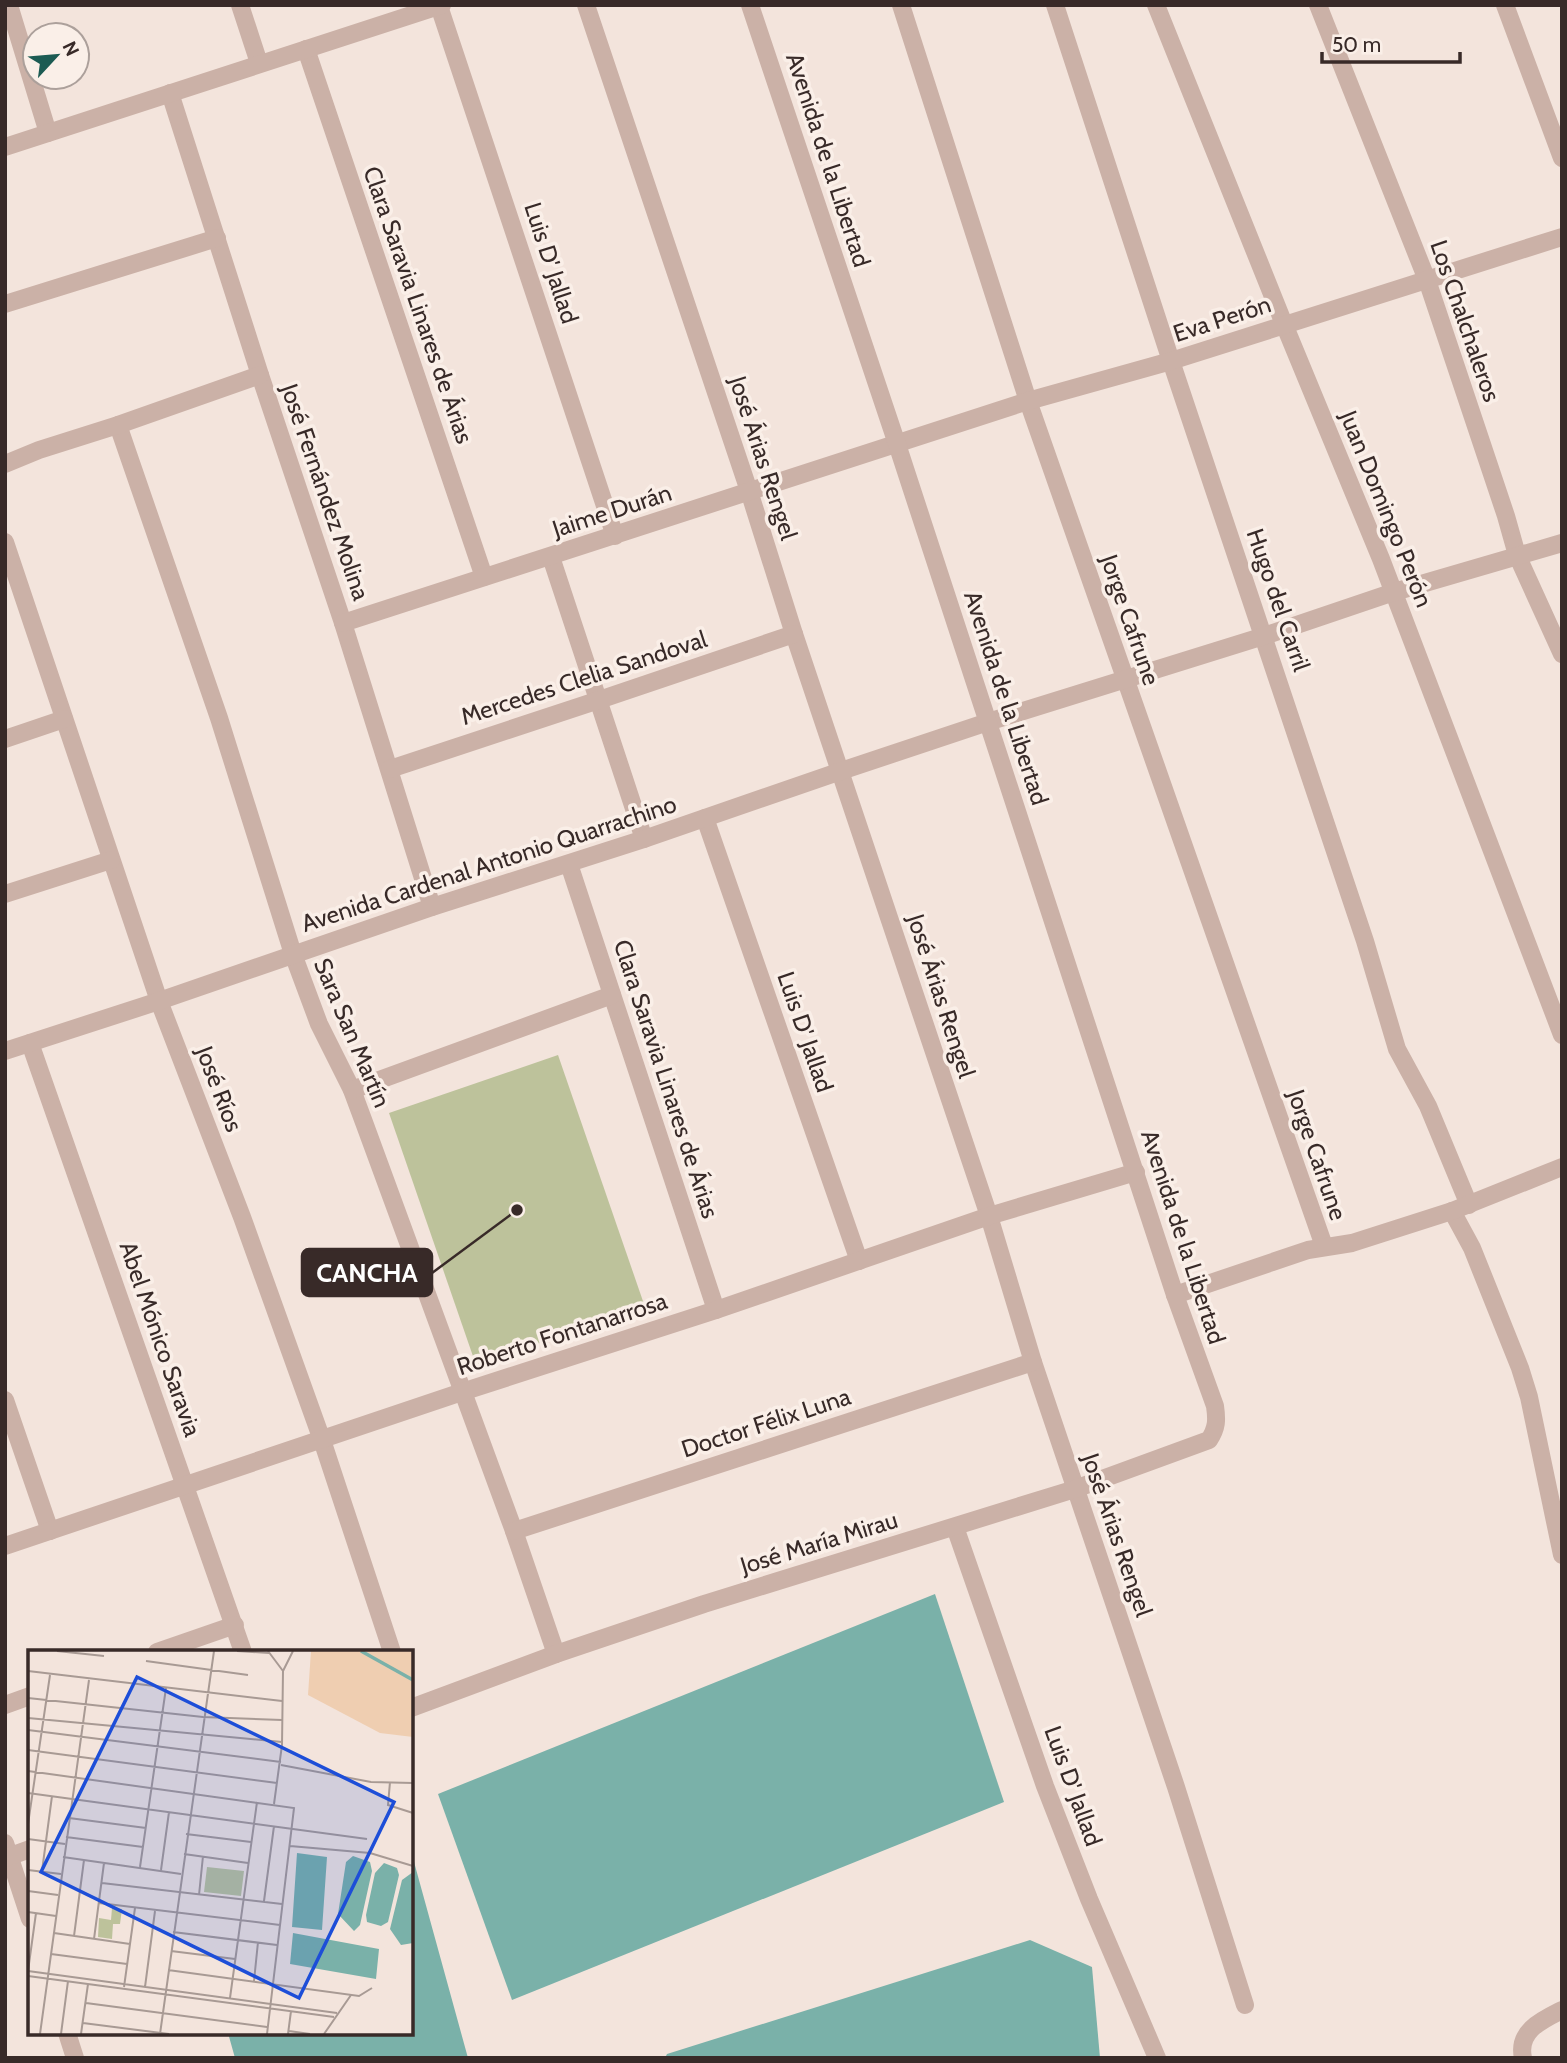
<svg xmlns="http://www.w3.org/2000/svg" width="1567" height="2063" viewBox="0 0 1567 2063" font-family="Cabin,sans-serif">
<style>
.green{fill:#bdc29b}
.water{fill:#7ab1a9}
.lines{fill:none;stroke-linecap:round;stroke-linejoin:round}
.minor{stroke:#cbb1a7;stroke-width:18}
.labels{text-anchor:middle;stroke-width:7;stroke-linejoin:round;paint-order:stroke}
.street-label{font-size:24px;fill:#382a28;stroke:#faefe8}
.inset-river{fill:none;stroke:#7ab1a9;stroke-width:3.5}
.inset-road{fill:none;stroke:#a89a94;stroke-width:2}
.view{fill:#1d4ed8;fill-opacity:0.15;stroke:#1d4ed8;stroke-width:3.5}
.inset-edge{fill:none;stroke:#382a28;stroke-width:3.5}
.leader{fill:none;stroke:#382a28;stroke-width:2.5}
.callout-dot{fill:#382a28;stroke:#faefe8;stroke-width:2.5}
.callout{fill:#382a28;stroke:#382a28;stroke-width:2.5}
.callout-label{font-size:26px;text-anchor:middle;font-weight:bold;fill:#fff}
</style>
<rect width="100%" height="100%" fill="#f3e4dc"/>
<!-- green -->
<polygon class="green" points="558,1055 645,1307 476,1365 389,1113"/>
<!-- water -->
<g class="water">
<polygon points="935,1594 1004,1802 512,2000 438,1794"/>
<polygon points="411,1851 468,2058 235,2058 228,2033 411,2033"/>
<polygon points="1030,1940 1092,1967 1100,2058 665,2058 667,2054"/>
</g>
<g class="lines">
<!-- minor -->
<g class="minor">
<polyline points="9,5 48,133"/>
<polyline points="240,5 259,63"/>
<polyline points="586,5 749,491 794,634 989,1216 1033,1362 1176,1787 1245,2005"/>
<polyline points="901,5 1028,401 1324,1246"/>
<polyline points="1055,5 1171,361 1365,941 1397,1049 1428,1106 1469,1205"/>
<polyline points="1156,5 1284,324 1381,559 1562,1035"/>
<polyline points="1318,5 1427,280 1506,516 1517,555 1562,654"/>
<polyline points="1505,5 1562,158"/>
<polyline points="439,6 615,536"/>
<polyline points="306,49 484,577"/>
<polyline points="170,93 260,375 343,623 432,907"/>
<polyline points="5,147 442,5"/>
<polyline points="5,304 217,238"/>
<polyline points="118,425 219,718 293,954 319,1024 352,1090 365,1125 514,1531 556,1654"/>
<polyline points="5,464 39,450 118,425 260,375"/>
<polyline points="5,542 159,1001 242,1217 322,1440 392,1652"/>
<polyline points="551,557 644,839"/>
<polyline points="343,623 1028,401 1171,361 1562,237"/>
<polyline points="5,739 64,719"/>
<polyline points="390,769 599,700 794,634"/>
<polyline points="705,818 859,1261"/>
<polyline points="569,864 716,1310"/>
<polyline points="5,894 111,860"/>
<polyline points="30,1043 243,1652"/>
<polyline points="5,1051 159,1001 432,907 644,839 841,771 988,722 1264,636 1394,592 1562,543"/>
<polyline points="352,1090 612,995"/>
<polyline points="1452,1211 1472,1248 1520,1368 1529,1397 1562,1555"/>
<polyline points="1175,1295 1308,1250 1352,1243 1452,1211 1562,1167"/>
<polyline points="5,1400 50,1531"/>
<polyline points="955,1527 1045,1786 1089,1899 1157,2058"/>
<polyline points="514,1531 1033,1362"/>
<polyline points="5,1546 462,1392 716,1310 989,1216 1136,1172"/>
<polyline points="157,1652 235,1625"/>
<polyline points="5,1705 30,1696"/>
<path d="M411 1708 556 1654 704 1604 1075 1489 1209 1440C1217 1428 1217 1420 1215 1406L1175 1295 897 444 750 5"/>
<polyline points="5,1843 30,1919"/>
<polyline points="5,1858 30,1849"/>
<polyline points="67,2033 75,2058"/>
<path d="M1523 2058C1517 2031 1542 2020 1562 2010"/>
</g>
</g>
<g class="labels">
<!-- street labels -->
<g class="street-label">
<text transform="translate(828 160) rotate(72)" y="8">Avenida de la Libertad</text>
<text transform="translate(551 263) rotate(72)" y="8">Luis D' Jallad</text>
<text transform="translate(418 305) rotate(71)" y="8">Clara Saravia Linares de Árias</text>
<text transform="translate(1222 319) rotate(-18)" y="8">Eva Perón</text>
<text transform="translate(1465 321) rotate(71)" y="8">Los Chalchaleros</text>
<text transform="translate(763 458) rotate(72)" y="8">José Árias Rengel</text>
<text transform="translate(325 492) rotate(71)" y="8">José Fernández Molina</text>
<text transform="translate(1386 509) rotate(68)" y="8">Juan Domingo Perón</text>
<text transform="translate(612 511) rotate(-18)" y="8">Jaime Durán</text>
<text transform="translate(1278 600) rotate(71)" y="8">Hugo del Carril</text>
<text transform="translate(1130 620) rotate(71)" y="8">Jorge Cafrune</text>
<text transform="translate(584 678) rotate(-18)" y="8">Mercedes Clelia Sandoval</text>
<text transform="translate(1006 698) rotate(72)" y="8">Avenida de la Libertad</text>
<text transform="translate(489 864) rotate(-18)" y="8">Avenida Cardenal Antonio Quarrachino</text>
<text transform="translate(941 996) rotate(72)" y="8">José Árias Rengel</text>
<text transform="translate(805 1032) rotate(71)" y="8">Luis D' Jallad</text>
<text transform="translate(352 1033) rotate(67)" y="8">Sara San Martín</text>
<text transform="translate(666 1079) rotate(72)" y="8">Clara Saravia Linares de Árias</text>
<text transform="translate(219 1089) rotate(69)" y="8">José Ríos</text>
<text transform="translate(1317 1155) rotate(71)" y="8">Jorge Cafrune</text>
<text transform="translate(1183 1237) rotate(72)" y="8">Avenida de la Libertad</text>
<text transform="translate(562 1334) rotate(-18)" y="8">Roberto Fontanarrosa</text>
<text transform="translate(160 1339) rotate(71)" y="8">Abel Mónico Saravia</text>
<text transform="translate(766 1423) rotate(-18)" y="8">Doctor Félix Luna</text>
<text transform="translate(1117 1535) rotate(71)" y="8">José Árias Rengel</text>
<text transform="translate(819 1543) rotate(-17)" y="8">José María Mirau</text>
<text transform="translate(1073 1786) rotate(70)" y="8">Luis D' Jallad</text>
</g>
</g>
<!-- overview -->
<g transform="translate(28 1650)">
<rect width="385" height="385" fill="#f3e4dc"/>
<path d="M179 217 216 221 213 246 176 242ZM84 258 94 259 92 274H85L84 289 70 287 71 268 83 270Z" fill="#bdc29b"/>
<path d="M283 1H385V87L352 83 280 45Z" fill="#efceb1"/>
<path d="M269 203 299 207 294 280 264 277ZM325 206 342 212 344 221 332 275 326 281 310 264 318 212ZM356 213 369 218 371 225 360 272 353 276 339 272 338 265 347 223ZM385 222V293L373 295 362 279 374 230ZM265 283 351 299 348 329 262 314Z" fill="#7ab1a9"/>
<path class="inset-river" d="M333 1 385 30"/>
<path class="inset-road" d="M29 1 76 6M209 1 241 3M240 1 255 21 254 95 246 154M118 11 220 25M0 21 254 51M255 21 265 1M0 48 175 67 254 70M0 68 254 92M0 80 253 112M0 100 249 133M253 115 343 132 385 133M0 121 266 158 239 384M362 132 360 155 385 163M0 143 339 189M41 168 118 178M0 174 22 25M158 184 223 192M38 187 115 197M0 189 37 194M262 196 342 203 385 216M156 204 220 213M35 207 153 224M112 217 138 38M0 220 33 224M133 220 141 162M14 221 24 146M74 233 254 254M0 241 30 245M171 245 175 206M236 251 246 176M71 253 252 275M0 262 28 266M145 282 249 295M26 283 102 294M46 286 56 210M66 289 76 213M143 301 207 309M23 304 99 314M140 320 331 346 344 338M0 321 309 363M0 321 8 263M0 326 306 367M226 331 230 292M96 337 107 258M117 337 127 261M202 348 229 152M58 353 239 377M55 373 141 384M261 381 282 384M12 384 61 30M33 384 40 331M53 384 60 334M132 384 186 1M260 384 263 361M296 384 323 345"/>
<path class="view" d="M109 27 366 152 271 348 13 222Z"/>
<rect width="385" height="385" class="inset-edge"/>
</g>
<!-- callouts -->
<path class="leader" d="M517 1210L432 1273"/>
<circle class="callout-dot" cx="517" cy="1210" r="7"/>
<rect class="callout" x="302" y="1249" width="130" height="47" rx="7"/>
<g class="callout-label">
<text x="367" y="1282">CANCHA</text>
</g>
<!-- border -->
<rect width="1567" height="2063" fill="none" stroke="#382a28" stroke-width="14"/>
<!-- north arrow -->
<g transform="translate(56 56) rotate(64)"><circle r="33" fill="#faefe8" stroke="#aca09b" stroke-width="2"/>
<path d="M0-5L12 26L0 18L-12 26Z" fill="#1c5b53"/>
<text y="-10" font-size="19" font-weight="bold" text-anchor="middle" fill="#382a28">N</text>
</g>
<!-- scale -->
<path d="M1322 52v10h138v-10" fill="none" stroke="#382a28" stroke-width="3.5"/>
<text x="1332" y="52" font-size="21" fill="#382a28" stroke="#faefe8" stroke-width="5" paint-order="stroke">50 m</text>
</svg>
